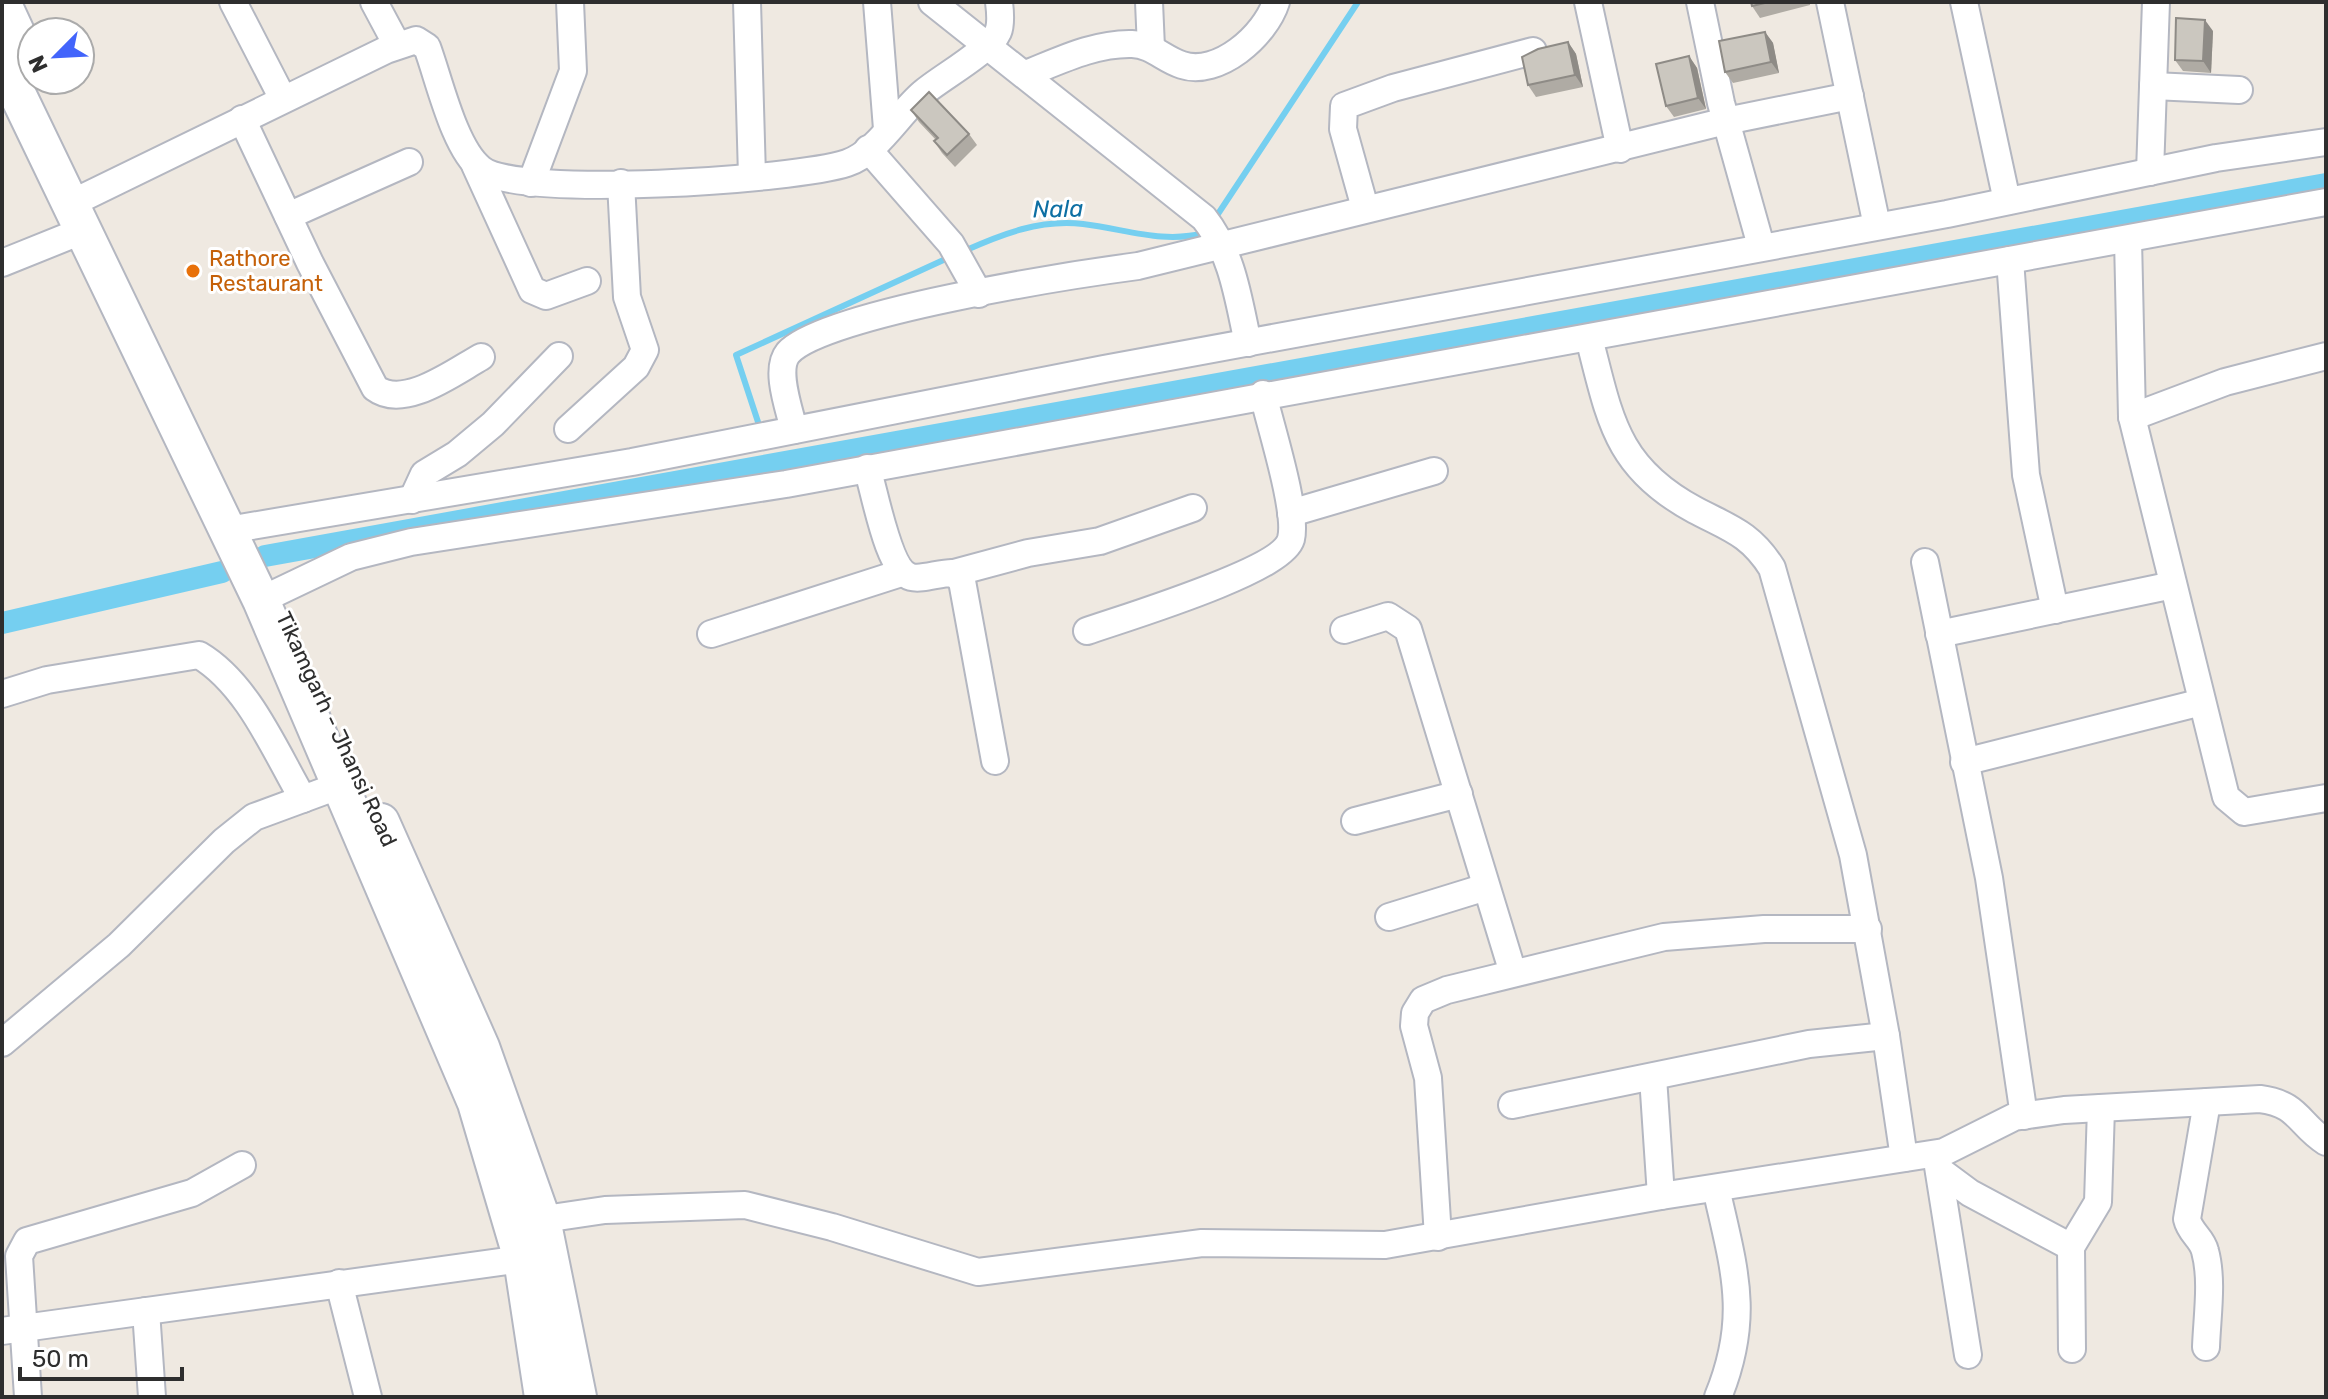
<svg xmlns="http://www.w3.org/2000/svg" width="2328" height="1399" viewBox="0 0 2328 1399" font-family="Rubik,sans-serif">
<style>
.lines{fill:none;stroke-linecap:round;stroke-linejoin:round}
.stream{stroke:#75cff0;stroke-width:6}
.canal{stroke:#75cff0;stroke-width:22}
.street-casing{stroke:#b4b7c1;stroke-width:30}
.secondary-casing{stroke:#b4b7c1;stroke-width:40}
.street{stroke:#fff;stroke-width:26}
.secondary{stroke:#fff;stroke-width:36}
.wall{fill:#afaba4}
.shaded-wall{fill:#8e8b86}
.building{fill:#cbc7bf;stroke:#8e8b86;stroke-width:2}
.food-dot{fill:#e8710a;stroke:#fff;stroke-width:3}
.labels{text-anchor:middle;stroke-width:6;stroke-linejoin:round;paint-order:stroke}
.food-label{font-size:22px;fill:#c56008;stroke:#fff;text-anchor:start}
.street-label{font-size:22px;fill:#2e2e2e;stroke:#fff}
.water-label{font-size:24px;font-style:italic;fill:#0d6fa3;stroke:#fff}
</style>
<rect width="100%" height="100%" fill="#efe9e1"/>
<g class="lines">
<!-- stream -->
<g class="stream">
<polyline points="1214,220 1358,2"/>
<path d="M964 251C1002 234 1040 219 1083 224 1126 229 1162 244 1205 233"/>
<polyline points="760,428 736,355 950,257"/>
</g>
<!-- canal -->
<g class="canal">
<polyline points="265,556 2326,184"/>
<polyline points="2,623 222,572"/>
</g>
<defs>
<g id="street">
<polyline points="233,2 283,99"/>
<polyline points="374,2 397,45"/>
<polyline points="747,2 752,176"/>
<polyline points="877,2 887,129"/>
<path d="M932 2 1204 218C1233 255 1238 298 1248 343"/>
<polyline points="1149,2 1151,48"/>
<polyline points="1588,2 1620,149"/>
<polyline points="1700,2 1721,103 1761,246"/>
<polyline points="1830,2 1877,226"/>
<polyline points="1964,2 2007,201"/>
<path d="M1026 74C1059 61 1095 43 1132 44 1153 45 1163 59 1182 65 1218 77 1265 36 1276 2"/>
<polyline points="2153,86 2239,90"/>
<path d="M242 119 310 263 375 388C404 410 454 372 481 357"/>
<polyline points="868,149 951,244 979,294"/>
<polyline points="475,165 532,290 546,296 587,281"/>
<polyline points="2150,172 2156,2"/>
<polyline points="531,183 573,71 570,2"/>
<path d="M70 204 386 50 416 40 427 47C439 79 454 148 481 169 518 199 796 180 847 163 877 153 899 113 923 93 940 78 990 51 998 32 1001 25 1000 10 999 2"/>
<polyline points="1365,208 1343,129 1344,106 1393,88 1533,51"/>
<polyline points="288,216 409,162"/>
<polyline points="2128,239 2132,417 2226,797 2244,812 2326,798"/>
<polyline points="2010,260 2026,475 2055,610"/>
<polyline points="2,263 84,230"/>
<path d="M1589 338C1610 418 1615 467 1695 510 1729 528 1750 533 1772 568L1853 855 1886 1036 1904 1158"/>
<polyline points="2132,417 2225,382 2326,356"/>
<polyline points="568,429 636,367 645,350 627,297 621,183"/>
<path d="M794 430C790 411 774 370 788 353 823 313 1077 274 1138 266L1726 121 1850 96"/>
<path d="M867 468C875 492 888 571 911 577 923 580 941 572 954 573L962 581 995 761"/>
<polyline points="412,500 424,474 457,454 493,424 559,356"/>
<polyline points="1291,513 1434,471"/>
<polyline points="228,530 632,462 1104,369 1947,214 2216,158 2326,142"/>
<polyline points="1925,562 1989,878 2024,1116"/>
<polyline points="954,573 1028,553 1100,541 1193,508"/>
<polyline points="261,600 351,557 411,542 786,484 2326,202"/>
<polyline points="1344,630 1388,616 1408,629 1513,973"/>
<path d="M1087 631C1124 618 1282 571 1291 539 1298 511 1270 425 1263 394"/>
<polyline points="711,634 901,573"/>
<polyline points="1939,634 2173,585"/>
<path d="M2 694 47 680 199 655C248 684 275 751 303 799"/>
<polyline points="1964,762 2202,702"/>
<polyline points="1355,821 1459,794"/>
<polyline points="1389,917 1486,887"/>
<polyline points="2,1043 119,945 224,841 254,817 338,786"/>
<polyline points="1653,1077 1661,1196"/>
<polyline points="1512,1105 1809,1044 1886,1036"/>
<polyline points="1936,1154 1968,1355"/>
<polyline points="1939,1170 1970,1193 2071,1247"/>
<path d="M1716 1188C1734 1269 1751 1316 1718 1397"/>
<path d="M524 1222 605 1210 745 1205 832 1227 978 1272 1202 1243 1385 1245 1661 1196 1944 1152 2014 1117 2064 1110 2260 1099C2299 1104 2298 1124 2326 1142"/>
<polyline points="1438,1237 1428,1078 1414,1026 1415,1013 1423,1000 1447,990 1664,937 1764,929 1868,929"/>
<polyline points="339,1283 368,1397"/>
<polyline points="146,1311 152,1397"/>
<polyline points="2,1331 522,1259"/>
<path d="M2206 1347C2207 1317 2213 1280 2205 1251 2202 1238 2190 1233 2187 1219L2207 1102"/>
<polyline points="2072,1349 2071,1247 2098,1202 2101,1108"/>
<polyline points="28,1397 19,1256 27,1241 192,1193 242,1165"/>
</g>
<g id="secondary">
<polyline points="2,2 32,67"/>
<polyline points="2,62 261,600 476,1103 522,1259 543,1397"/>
<polyline points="381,822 481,1047 542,1219 578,1397"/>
</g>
</defs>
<!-- street casing -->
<use href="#street" class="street-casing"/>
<!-- secondary casing -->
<use href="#secondary" class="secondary-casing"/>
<!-- street -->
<use href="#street" class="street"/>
<!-- secondary -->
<use href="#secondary" class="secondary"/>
</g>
<!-- wall -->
<g class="wall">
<polygon points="1751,2 1810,2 1810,5 1760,18 1752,6"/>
<polygon points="2213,31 2211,73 2183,71 2175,60"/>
<polygon points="1765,32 1773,43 1779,73 1733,83 1725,72"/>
<polygon points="1568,42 1576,54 1583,87 1536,97 1528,85"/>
<polygon points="1689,56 1697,68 1706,109 1674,117 1666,106"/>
<polygon points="911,110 969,134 977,145 955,167 942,153 934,141 936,140 919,122"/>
</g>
<!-- shaded-wall -->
<g class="shaded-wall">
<polygon points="2205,20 2213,31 2211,73 2203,61"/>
<polygon points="1765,32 1773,43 1779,73 1771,62"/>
<polygon points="1568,42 1576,54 1583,87 1575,75"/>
<polygon points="1689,56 1697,68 1706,109 1698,98"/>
</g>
<!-- building -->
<g class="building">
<polygon points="1751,2 1769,2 1752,6"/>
<polygon points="2176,18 2205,20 2203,61 2175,60"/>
<polygon points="1765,32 1771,62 1725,72 1719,41"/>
<polygon points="1568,42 1575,75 1528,85 1522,57 1538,49"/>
<polygon points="1689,56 1698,98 1666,106 1656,64"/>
<polygon points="929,92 969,134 947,155 934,141 938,138 911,110"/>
</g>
<!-- markers -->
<circle class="food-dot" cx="193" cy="271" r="8"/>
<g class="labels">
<!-- food labels -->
<g class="food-label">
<text x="209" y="266">Rathore<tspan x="209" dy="25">Restaurant</tspan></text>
</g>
<!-- street labels -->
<g class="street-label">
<text transform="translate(337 729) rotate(65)" y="8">Tikamgarh - Jhansi Road</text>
</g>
<!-- water labels -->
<g class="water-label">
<text transform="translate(1058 209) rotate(-1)" y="8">Nala</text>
</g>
</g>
<!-- border -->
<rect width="2328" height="1399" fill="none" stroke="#2e2e2e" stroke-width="8"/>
<!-- north arrow -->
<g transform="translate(56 56) rotate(246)"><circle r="38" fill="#ffffff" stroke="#ababab" stroke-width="2"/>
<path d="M0-6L14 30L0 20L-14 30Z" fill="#4264fb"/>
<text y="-12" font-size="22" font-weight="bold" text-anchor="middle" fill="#2e2e2e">N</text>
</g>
<!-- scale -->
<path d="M20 1367v12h162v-12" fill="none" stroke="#2e2e2e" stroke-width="4"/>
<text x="32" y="1367" font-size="24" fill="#2e2e2e" stroke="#ffffff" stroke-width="6" paint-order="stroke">50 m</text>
</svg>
